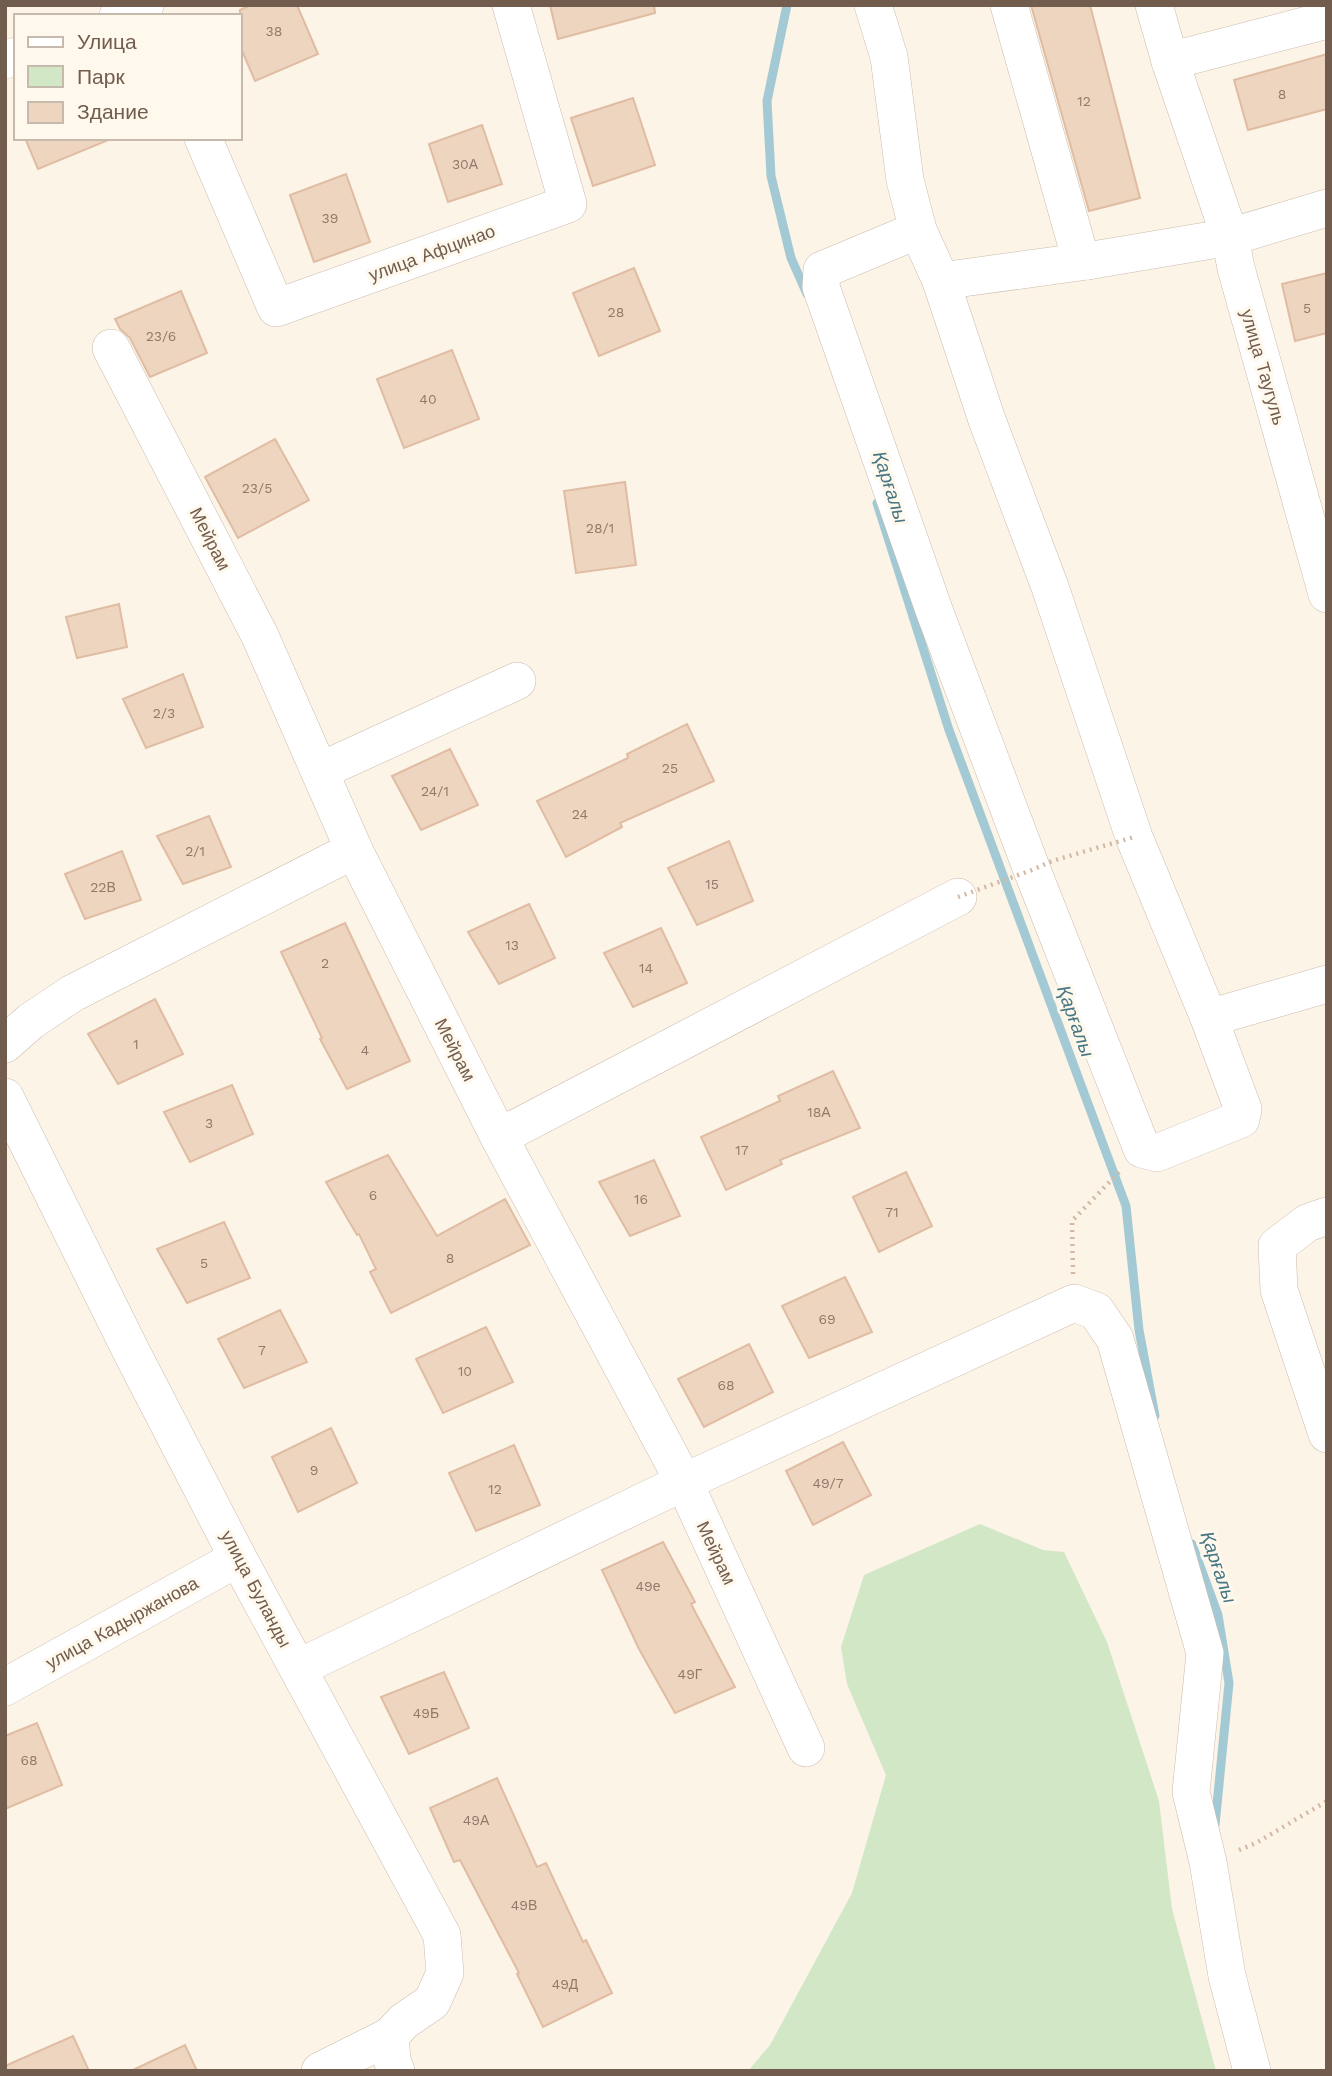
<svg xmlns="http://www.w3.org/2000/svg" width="1332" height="2076" viewBox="0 0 1332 2076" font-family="'Work Sans',sans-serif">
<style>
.green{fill:#d2e7c6}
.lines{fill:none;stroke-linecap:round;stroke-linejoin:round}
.stream{stroke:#a3cad4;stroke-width:9}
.building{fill:#eed5c0;stroke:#e0bca2;stroke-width:2}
.minor-casing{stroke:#ccbcae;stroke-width:38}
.path{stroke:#d3b8a3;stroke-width:4.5;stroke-dasharray:2 5;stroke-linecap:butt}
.minor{stroke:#fff;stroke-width:37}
.path-bridge{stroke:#d3b8a3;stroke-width:4.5;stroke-dasharray:2 5;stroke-linecap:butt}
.labels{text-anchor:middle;stroke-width:6;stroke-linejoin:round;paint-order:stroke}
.number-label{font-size:14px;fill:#917a6a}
.street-label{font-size:18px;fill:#725c4d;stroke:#fef8ed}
.water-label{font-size:19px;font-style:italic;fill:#487784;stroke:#fef8ed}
</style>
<rect width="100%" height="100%" fill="#fbf4e7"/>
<!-- green -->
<polygon class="green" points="980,1524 1043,1550 1064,1552 1107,1642 1159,1801 1172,1909 1216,2071 748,2071 770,2045 852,1893 886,1775 847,1684 841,1647 864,1575"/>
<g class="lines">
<!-- stream -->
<g class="stream">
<polyline points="787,5 767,101 771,176 791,258 807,294"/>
<polyline points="877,503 949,730 1126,1206 1139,1330 1155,1416"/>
<polyline points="1192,1544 1218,1615 1229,1683 1215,1825"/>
</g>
</g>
<!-- building -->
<g class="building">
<polygon points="251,5 297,5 318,54 255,81 240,46 240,10"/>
<polygon points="550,5 654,5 655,13 558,39"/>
<polygon points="1031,5 1090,5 1140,198 1089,211"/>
<polygon points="1327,54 1327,109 1248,130 1234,80"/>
<polygon points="633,98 655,165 593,186 571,118"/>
<polygon points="482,125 502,184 448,202 429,144"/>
<polygon points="25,138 110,138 111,139 38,169"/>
<polygon points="346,174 370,242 314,262 290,195"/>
<polygon points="634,268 660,331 599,356 573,293"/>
<polygon points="1327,273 1327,333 1295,341 1282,284"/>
<polygon points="181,291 207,353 150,377 130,338 120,329 115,319"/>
<polygon points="452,350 479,419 404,448 377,379"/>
<polygon points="275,439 309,500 238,538 205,477"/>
<polygon points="625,482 636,565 576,573 564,491"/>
<polygon points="119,604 127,647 77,658 66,617"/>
<polygon points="183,674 203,727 146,748 123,699"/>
<polygon points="687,724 714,781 620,823 622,827 566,857 537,801 628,758 627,754"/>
<polygon points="450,749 478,805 421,830 392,776"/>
<polygon points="209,816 231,867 183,884 157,836"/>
<polygon points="729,841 753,901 697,925 668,868"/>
<polygon points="122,851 141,900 85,919 65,874"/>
<polygon points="529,904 555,958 499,984 468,932"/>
<polygon points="345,923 410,1061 347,1089 320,1039 322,1038 281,952"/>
<polygon points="661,928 687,983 633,1007 604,953"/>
<polygon points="155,999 183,1054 118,1084 88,1034"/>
<polygon points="833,1071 860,1128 780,1160 782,1164 726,1190 701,1137 780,1101 778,1096"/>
<polygon points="232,1085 253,1134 190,1162 164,1112"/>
<polygon points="388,1155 437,1236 505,1199 530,1245 391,1313 370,1272 376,1269 359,1234 357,1235 326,1182"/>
<polygon points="654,1160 680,1216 630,1236 599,1182"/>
<polygon points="906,1172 932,1226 879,1252 853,1197"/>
<polygon points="224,1222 250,1278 187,1303 157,1249"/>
<polygon points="845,1277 872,1332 809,1358 782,1306"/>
<polygon points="280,1310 307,1362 244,1388 218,1339"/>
<polygon points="486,1327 513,1382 443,1413 416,1359"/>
<polygon points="749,1344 773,1392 704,1427 678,1379"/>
<polygon points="331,1428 357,1483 298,1512 272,1457"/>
<polygon points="843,1442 871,1495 813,1525 786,1471"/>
<polygon points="514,1445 540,1505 476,1531 449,1473"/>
<polygon points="663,1542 695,1602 691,1604 735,1687 675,1713 639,1649 602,1570"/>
<polygon points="444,1672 469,1728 409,1754 381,1697"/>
<polygon points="37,1723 62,1785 5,1809 5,1736"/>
<polygon points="497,1778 537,1867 546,1863 583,1942 586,1940 612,1993 543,2027 517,1974 519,1973 460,1860 454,1862 430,1808"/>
<polygon points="73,2036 89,2071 5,2071 5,2066"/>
<polygon points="185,2045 197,2071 131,2071"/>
</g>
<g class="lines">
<defs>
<g id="minor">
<polyline points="873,5 889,57 905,180 918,230 941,281 987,420 1050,587 1134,837 1209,1018 1243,1109 1241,1119 1157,1153 1142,1149 1032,870 934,610 821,287 822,270 918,230"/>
<polyline points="1009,5 1080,257 1087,261 1230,237 1170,61 1154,5"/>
<polyline points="118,16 145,5"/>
<polyline points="5,60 16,56"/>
<polyline points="1170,61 1327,20"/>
<polyline points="203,138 276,308 568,204 511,5"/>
<polyline points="1327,208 1230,237 1236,268 1327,594"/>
<polyline points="941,281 1087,261"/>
<polyline points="111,348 260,636 354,850 499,1137 684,1482 806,1748"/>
<polyline points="320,771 517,681"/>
<polyline points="1209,1018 1327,984"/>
<polyline points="5,1044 31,1021 73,993 354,850"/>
<polyline points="5,1097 132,1353 238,1558 442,1935 445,1973 432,2002 404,2021 390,2036 392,2060 396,2071"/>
<polyline points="499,1137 958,897"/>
<polyline points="1327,1216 1307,1223 1277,1246 1279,1290 1327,1434"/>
<polyline points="298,1668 684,1482 1074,1303 1096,1311 1115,1339 1205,1653 1191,1792 1208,1862 1227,1976 1252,2071"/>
<polyline points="5,1687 238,1558"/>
<polyline points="320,2071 390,2036"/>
</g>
</defs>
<!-- minor casing -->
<use href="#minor" class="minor-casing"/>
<!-- path -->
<g class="path">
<polyline points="1073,1274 1072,1221 1119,1172"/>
<polyline points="1239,1850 1256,1843 1327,1801"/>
</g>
<!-- minor -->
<use href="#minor" class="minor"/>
<!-- path-bridge -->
<polyline class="path-bridge" points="958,897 1032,870 1052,861 1134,837"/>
</g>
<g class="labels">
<!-- number labels -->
<g class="number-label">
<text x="274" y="36">38</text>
<text x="1282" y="99">8</text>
<text x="1084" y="106">12</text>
<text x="465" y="169">30А</text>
<text x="330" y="223">39</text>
<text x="1307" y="313">5</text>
<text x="616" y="317">28</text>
<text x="161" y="341">23/6</text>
<text x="428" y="404">40</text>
<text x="257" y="493">23/5</text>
<text x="600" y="533">28/1</text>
<text x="164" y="718">2/3</text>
<text x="670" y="773">25</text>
<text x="435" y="796">24/1</text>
<text x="580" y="819">24</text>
<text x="195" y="856">2/1</text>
<text x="712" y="889">15</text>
<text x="103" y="892">22В</text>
<text x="512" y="950">13</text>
<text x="325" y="968">2</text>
<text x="646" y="973">14</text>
<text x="136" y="1049">1</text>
<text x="365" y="1055">4</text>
<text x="819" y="1117">18А</text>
<text x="209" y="1128">3</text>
<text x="742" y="1155">17</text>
<text x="373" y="1200">6</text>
<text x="641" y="1204">16</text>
<text x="892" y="1217">71</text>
<text x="450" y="1263">8</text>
<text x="204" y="1268">5</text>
<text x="827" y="1324">69</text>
<text x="262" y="1355">7</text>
<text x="465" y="1376">10</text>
<text x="726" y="1390">68</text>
<text x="314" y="1475">9</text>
<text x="828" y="1488">49/7</text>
<text x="495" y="1494">12</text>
<text x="648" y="1591">49е</text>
<text x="690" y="1679">49Г</text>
<text x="426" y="1718">49Б</text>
<text x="29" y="1765">68</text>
<text x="476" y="1825">49А</text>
<text x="524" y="1910">49В</text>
<text x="565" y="1989">49Д</text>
</g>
<!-- street labels -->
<g class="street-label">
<text transform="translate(432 253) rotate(-20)" y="6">улица Афцинао</text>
<text transform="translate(1263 367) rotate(74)" y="6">улица Таугуль</text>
<text transform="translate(210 539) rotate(63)" y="6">Мейрам</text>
<text transform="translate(455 1050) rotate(63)" y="6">Мейрам</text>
<text transform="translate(716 1553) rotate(65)" y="6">Мейрам</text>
<text transform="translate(256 1589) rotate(62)" y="6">улица Буланды</text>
<text transform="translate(122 1623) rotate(-29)" y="6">улица Кадыржанова</text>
</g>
<!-- water labels -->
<g class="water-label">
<text transform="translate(891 487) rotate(72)" y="7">Қарғалы</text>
<text transform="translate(1076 1021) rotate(70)" y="7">Қарғалы</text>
<text transform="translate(1219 1567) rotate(71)" y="7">Қарғалы</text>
</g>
</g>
<!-- border -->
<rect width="1332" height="2076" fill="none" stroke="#725c4d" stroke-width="14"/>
<!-- legend -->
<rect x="14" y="14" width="228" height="126" fill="#fef8ed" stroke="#c6baad" stroke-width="2"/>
<rect x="28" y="37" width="35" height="10" fill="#ffffff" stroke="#c6baad" stroke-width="2"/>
<text x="77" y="49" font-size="21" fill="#725c4d">Улица</text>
<rect x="28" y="66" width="35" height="21" fill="#d2e7c6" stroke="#c6baad" stroke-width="2"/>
<text x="77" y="84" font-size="21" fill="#725c4d">Парк</text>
<rect x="28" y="102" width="35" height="21" fill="#eed5c0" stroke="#c6baad" stroke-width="2"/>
<text x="77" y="119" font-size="21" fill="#725c4d">Здание</text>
</svg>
